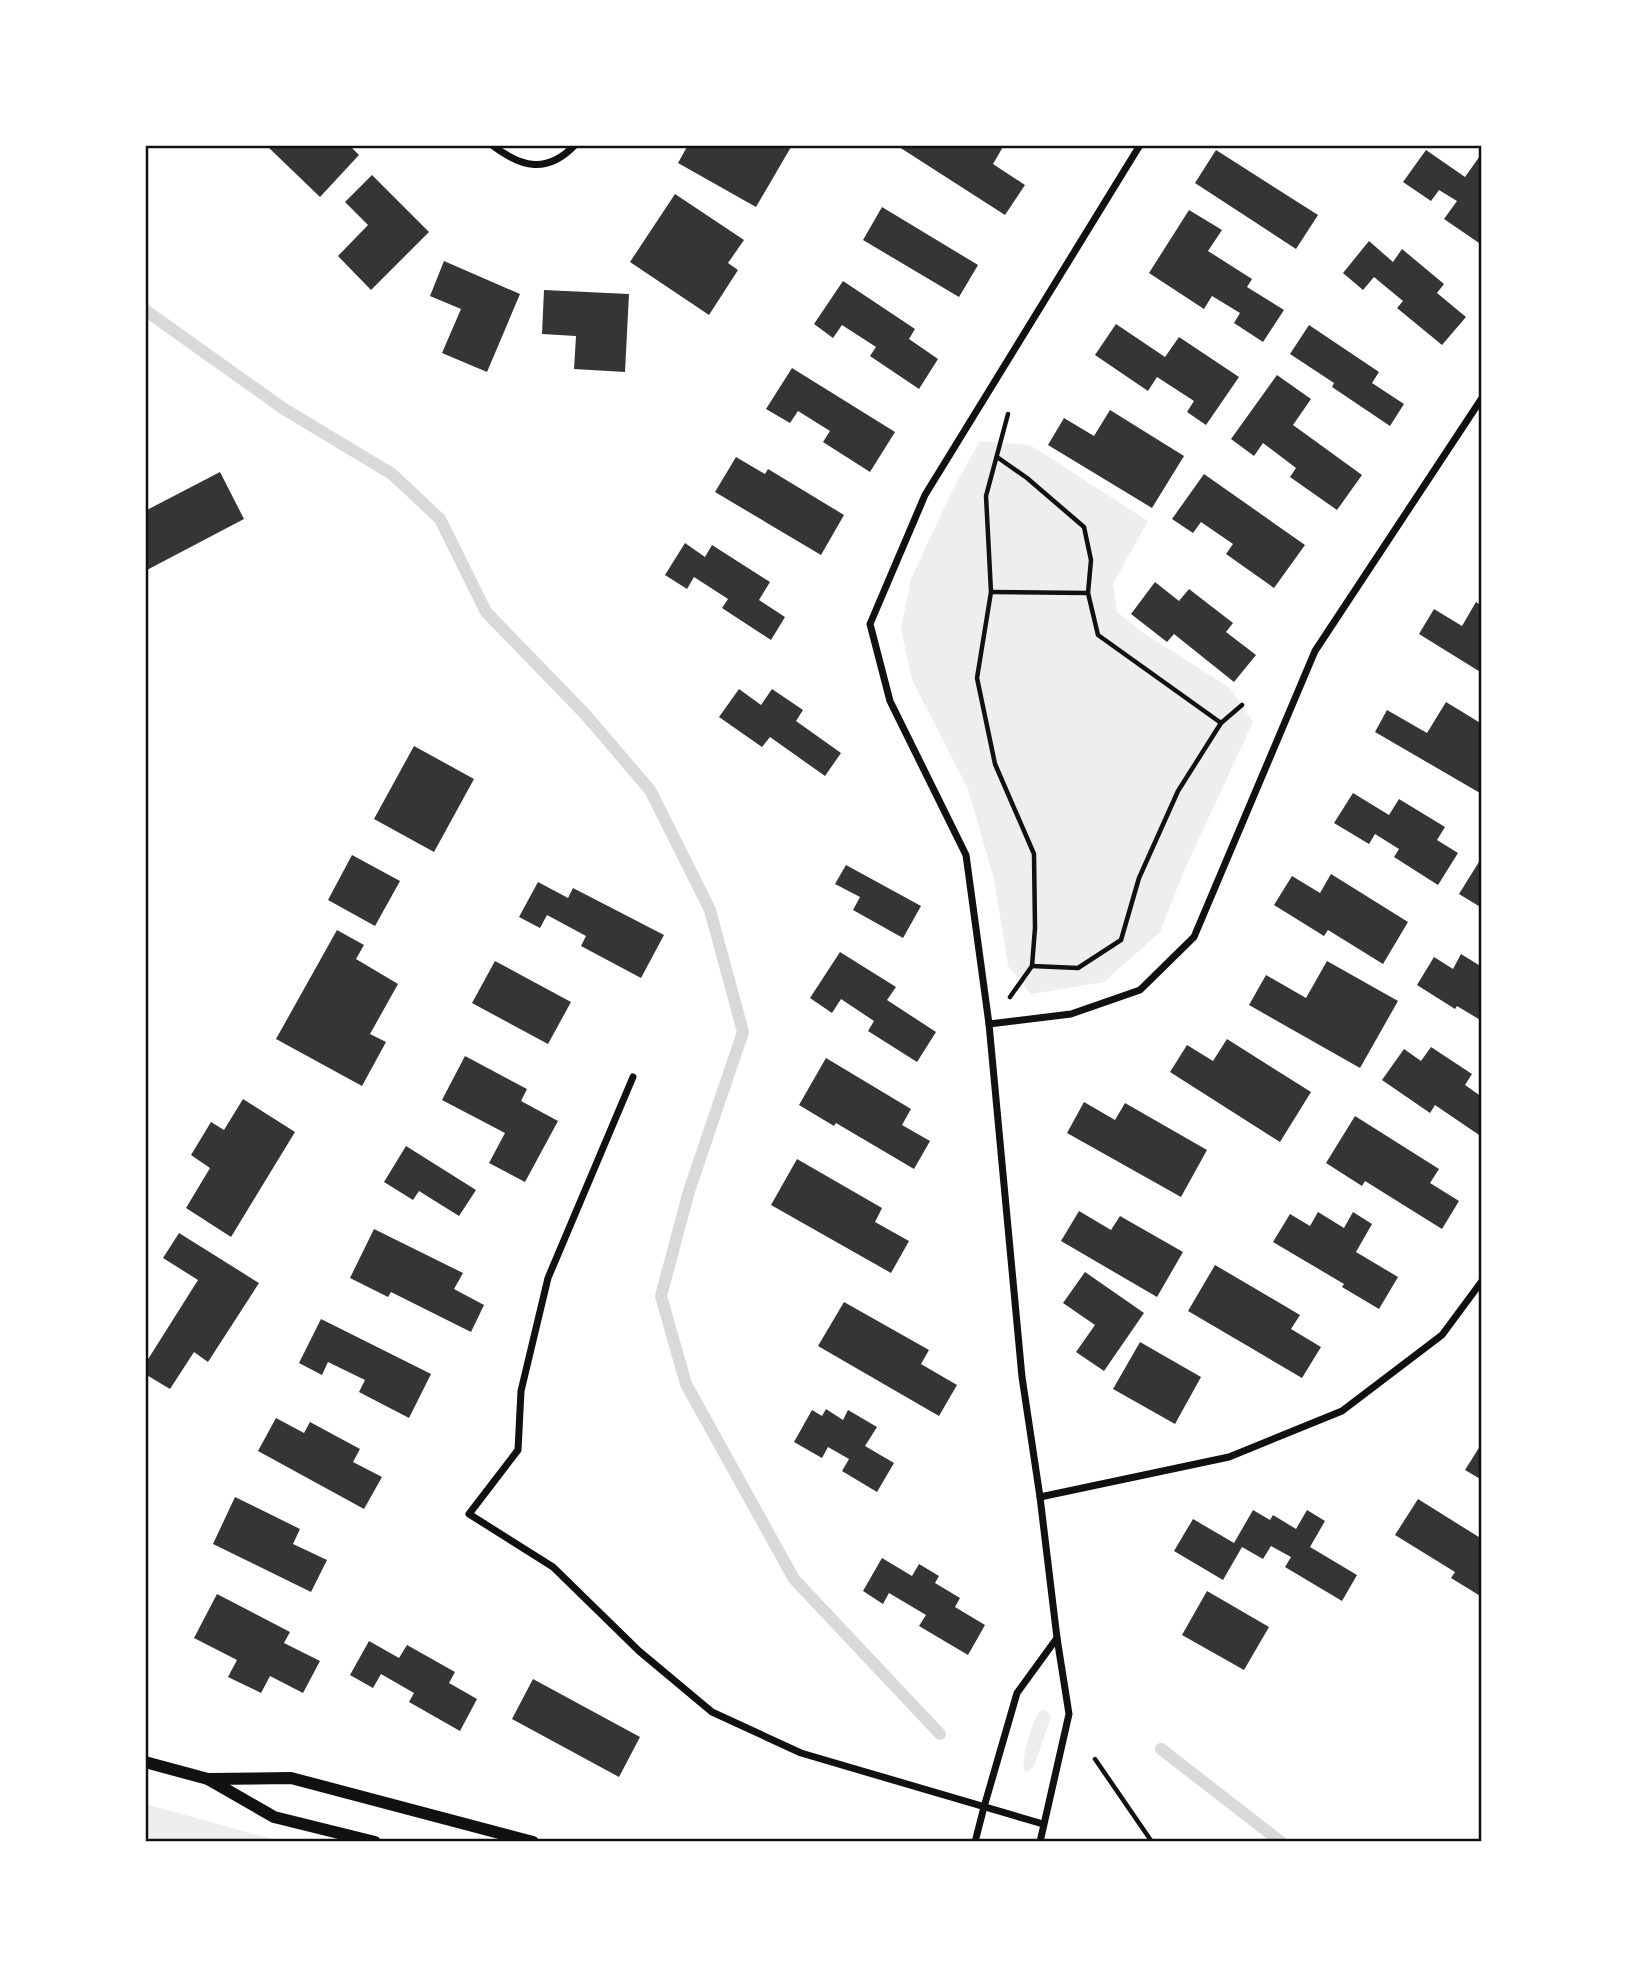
<svg xmlns="http://www.w3.org/2000/svg" width="1627" height="1987" viewBox="0 0 1627 1987" font-family="Cabin,sans-serif">
<style>
.green{fill:#eee}
.lines{fill:none;stroke-linecap:round;stroke-linejoin:round}
.stream{stroke:#d9d9d9;stroke-width:12}
.building{fill:#353535}
.path{stroke:#111;stroke-width:4.5}
.minor{stroke:#111;stroke-width:7}
.tertiary{stroke:#111;stroke-width:12}
.neatline{fill:none;stroke:#111;stroke-width:2.5}
</style>
<rect width="100%" height="100%" fill="#fff"/>
<!-- green -->
<g class="green">
<polygon points="980,441 1030,445 1148,521 1113,584 1117,612 1142,632 1230,688 1253,722 1184,871 1160,932 1104,982 1031,994 1008,966 994,879 968,789 912,680 901,629 911,579 953,489"/>
<path d="M1041 1710H1046L1051 1717 1034 1766 1029 1771 1024 1770C1021 1759 1033 1717 1041 1710Z"/>
<polygon points="145,1804 276,1840 281,1842 145,1842"/>
</g>
<g class="lines">
<!-- stream -->
<g class="stream">
<polyline points="145,310 284,409 392,474 440,519 486,612 585,714 650,790 710,910 743,1032 689,1191 661,1296 686,1384 794,1579 940,1734"/>
<polyline points="1161,1749 1281,1842"/>
</g>
</g>
<!-- building -->
<g class="building">
<polygon points="266,145 349,145 359,155 320,197"/>
<polygon points="688,145 787,145 791,147 756,207 678,163"/>
<polygon points="896,145 1004,145 993,164 1025,185 1005,215"/>
<polygon points="1216,150 1318,215 1296,249 1195,183"/>
<polygon points="1426,150 1465,177 1482,153 1482,245 1444,219 1457,201 1439,190 1431,201 1403,182"/>
<polygon points="372,175 429,232 371,290 338,256 368,225 345,202"/>
<polygon points="675,194 744,240 728,263 738,270 709,315 630,262"/>
<polygon points="882,207 978,265 959,297 863,240"/>
<polygon points="1189,210 1222,230 1208,251 1252,279 1247,287 1284,310 1263,342 1234,323 1240,313 1212,296 1204,309 1149,273"/>
<polygon points="1369,241 1393,262 1402,249 1444,284 1437,293 1466,317 1442,345 1397,308 1403,301 1374,277 1363,290 1343,273"/>
<polygon points="444,261 520,294 487,372 442,353 461,309 430,296"/>
<polygon points="843,281 915,329 909,339 938,359 919,389 870,356 876,347 842,325 833,338 814,324"/>
<polygon points="544,290 629,294 625,372 574,369 576,336 542,334"/>
<polygon points="1116,324 1165,357 1179,337 1239,377 1206,425 1187,412 1194,401 1157,377 1148,391 1095,355"/>
<polygon points="1309,325 1379,372 1372,383 1404,404 1390,426 1332,387 1334,383 1290,354"/>
<polygon points="792,368 895,432 870,472 823,442 830,431 798,411 790,423 766,409"/>
<polygon points="1277,375 1311,399 1293,425 1362,475 1337,510 1290,477 1296,468 1263,443 1254,456 1231,439"/>
<polygon points="1110,410 1184,456 1152,508 1048,445 1064,418 1094,436"/>
<polygon points="736,457 765,474 768,469 844,515 821,555 715,492"/>
<polygon points="220,472 244,519 145,571 145,511"/>
<polygon points="1204,474 1305,545 1274,588 1226,554 1233,544 1201,522 1193,533 1172,519"/>
<polygon points="685,543 705,557 712,545 770,582 759,600 785,617 771,640 722,608 728,599 694,577 687,589 665,575"/>
<polygon points="1155,582 1179,601 1189,589 1233,623 1226,632 1256,655 1234,682 1174,634 1167,642 1131,614"/>
<polygon points="1476,602 1482,606 1482,673 1419,634 1434,609 1462,626"/>
<polygon points="739,689 761,705 772,689 803,710 796,721 841,753 825,776 770,737 762,747 719,717"/>
<polygon points="1446,702 1482,724 1482,748 1480,752 1482,753 1482,790 1480,793 1375,732 1387,710 1427,733"/>
<polygon points="414,746 474,779 434,852 374,819"/>
<polygon points="1353,793 1389,815 1399,799 1445,827 1437,840 1458,853 1438,885 1394,857 1399,849 1375,834 1369,844 1334,823"/>
<polygon points="352,855 400,881 375,926 328,900"/>
<polygon points="1482,857 1482,908 1459,894"/>
<polygon points="846,865 921,906 903,938 853,910 860,897 835,884"/>
<polygon points="1331,874 1408,922 1383,964 1328,930 1324,936 1274,905 1292,876 1320,893"/>
<polygon points="538,882 568,898 573,888 664,935 641,978 581,946 586,936 547,915 540,928 519,917"/>
<polygon points="337,930 364,945 356,959 398,984 370,1034 386,1042 362,1086 276,1039"/>
<polygon points="840,952 896,987 887,1000 936,1032 917,1062 868,1031 874,1021 841,999 832,1013 810,998"/>
<polygon points="1461,954 1482,967 1482,1021 1457,1006 1455,1009 1417,985 1434,957 1453,969"/>
<polygon points="495,961 571,1002 548,1044 472,1003"/>
<polygon points="1327,961 1398,1001 1360,1068 1249,1005 1266,975 1306,998"/>
<polygon points="1227,1039 1311,1092 1280,1142 1170,1072 1187,1045 1213,1061"/>
<polygon points="1431,1047 1472,1074 1465,1085 1482,1097 1482,1137 1435,1105 1430,1113 1382,1080 1404,1049 1421,1061"/>
<polygon points="465,1056 527,1089 521,1101 558,1121 525,1182 489,1163 505,1133 442,1100"/>
<polygon points="826,1058 911,1109 902,1125 930,1141 914,1169 836,1123 834,1126 799,1105"/>
<polygon points="243,1099 295,1132 231,1237 186,1208 210,1168 191,1155 211,1122 224,1130"/>
<polygon points="1084,1102 1115,1120 1125,1103 1207,1150 1181,1197 1067,1133"/>
<polygon points="1355,1116 1439,1169 1430,1183 1459,1201 1442,1229 1365,1181 1362,1186 1326,1163"/>
<polygon points="406,1146 476,1190 459,1216 419,1191 413,1200 384,1182"/>
<polygon points="797,1159 882,1208 875,1222 909,1241 891,1273 771,1205"/>
<polygon points="1079,1211 1111,1230 1120,1216 1183,1252 1157,1297 1061,1241"/>
<polygon points="1318,1212 1344,1228 1353,1212 1372,1224 1356,1252 1398,1277 1379,1309 1342,1287 1344,1284 1273,1242 1290,1214 1310,1226"/>
<polygon points="374,1229 463,1273 454,1289 484,1305 471,1332 391,1292 388,1297 350,1278"/>
<polygon points="179,1233 259,1283 208,1362 194,1352 170,1389 145,1374 145,1364 198,1280 163,1258"/>
<polygon points="1215,1265 1300,1315 1291,1329 1321,1347 1302,1378 1188,1311"/>
<polygon points="1085,1272 1144,1313 1104,1371 1076,1352 1095,1325 1063,1303"/>
<polygon points="844,1302 929,1350 921,1364 957,1385 939,1416 818,1346"/>
<polygon points="321,1319 431,1374 409,1418 359,1392 365,1380 328,1362 322,1375 299,1363"/>
<polygon points="1140,1342 1201,1377 1175,1424 1113,1389"/>
<polygon points="826,1409 843,1420 848,1410 877,1427 865,1446 894,1463 877,1492 842,1471 849,1459 828,1447 822,1458 794,1442 812,1410 822,1416"/>
<polygon points="276,1418 304,1433 310,1422 360,1449 353,1462 382,1477 364,1509 258,1451"/>
<polygon points="1482,1443 1482,1480 1465,1470"/>
<polygon points="235,1497 300,1529 293,1544 327,1560 311,1592 213,1544"/>
<polygon points="1418,1499 1482,1539 1482,1597 1451,1578 1455,1572 1395,1535"/>
<polygon points="1253,1510 1270,1520 1273,1515 1296,1529 1307,1510 1325,1521 1310,1547 1357,1575 1342,1601 1285,1567 1291,1557 1271,1546 1263,1559 1242,1547 1223,1580 1174,1551 1193,1519 1234,1543"/>
<polygon points="882,1558 912,1576 919,1564 939,1576 935,1583 960,1598 955,1607 985,1625 968,1655 919,1626 926,1615 889,1593 883,1604 863,1591"/>
<polygon points="1207,1591 1269,1627 1244,1670 1182,1635"/>
<polygon points="217,1594 290,1632 284,1643 320,1661 303,1693 270,1676 261,1693 228,1677 237,1660 194,1638"/>
<polygon points="369,1641 399,1658 407,1645 455,1672 449,1683 477,1699 460,1731 409,1702 414,1693 381,1674 373,1688 350,1675"/>
<polygon points="533,1679 640,1737 619,1777 512,1719"/>
</g>
<g class="lines">
<!-- path -->
<g class="path">
<polyline points="1008,414 986,496 991,592 977,678 995,764 1034,854 1035,928 1032,966 1010,997"/>
<polyline points="997,457 1027,478 1084,527 1091,560 1088,593 1098,635 1221,723"/>
<polyline points="991,592 1088,593"/>
<polyline points="1032,966 1078,968 1121,940 1139,878 1178,791 1221,723 1242,705"/>
<polyline points="1095,1759 1152,1842"/>
</g>
<!-- minor -->
<g class="minor">
<path d="M492 145C522 168 547 174 575 145"/>
<polyline points="989,1024 1071,1014 1140,990 1194,937 1315,651 1482,398"/>
<polyline points="633,1077 548,1278 521,1391 518,1450 469,1514 553,1567 639,1651 712,1712 801,1753 1043,1824"/>
<polyline points="1040,1497 1229,1457 1342,1411 1442,1335 1482,1281"/>
<polyline points="975,1842 984,1807 1017,1693 1057,1638"/>
<polyline points="1040,1842 1069,1714 1057,1638 1040,1497 1022,1377 989,1024 966,855 890,701 870,624 925,495 1140,145"/>
</g>
<!-- tertiary -->
<g class="tertiary">
<polyline points="145,1762 208,1779 291,1778 533,1842"/>
<polyline points="208,1779 274,1817 375,1842"/>
</g>
</g>
<!-- border -->
<rect width="1627" height="1987" fill="none" stroke="#ffffff" stroke-width="294"/>
<rect x="147" y="147" width="1333" height="1693" class="neatline"/>
</svg>
